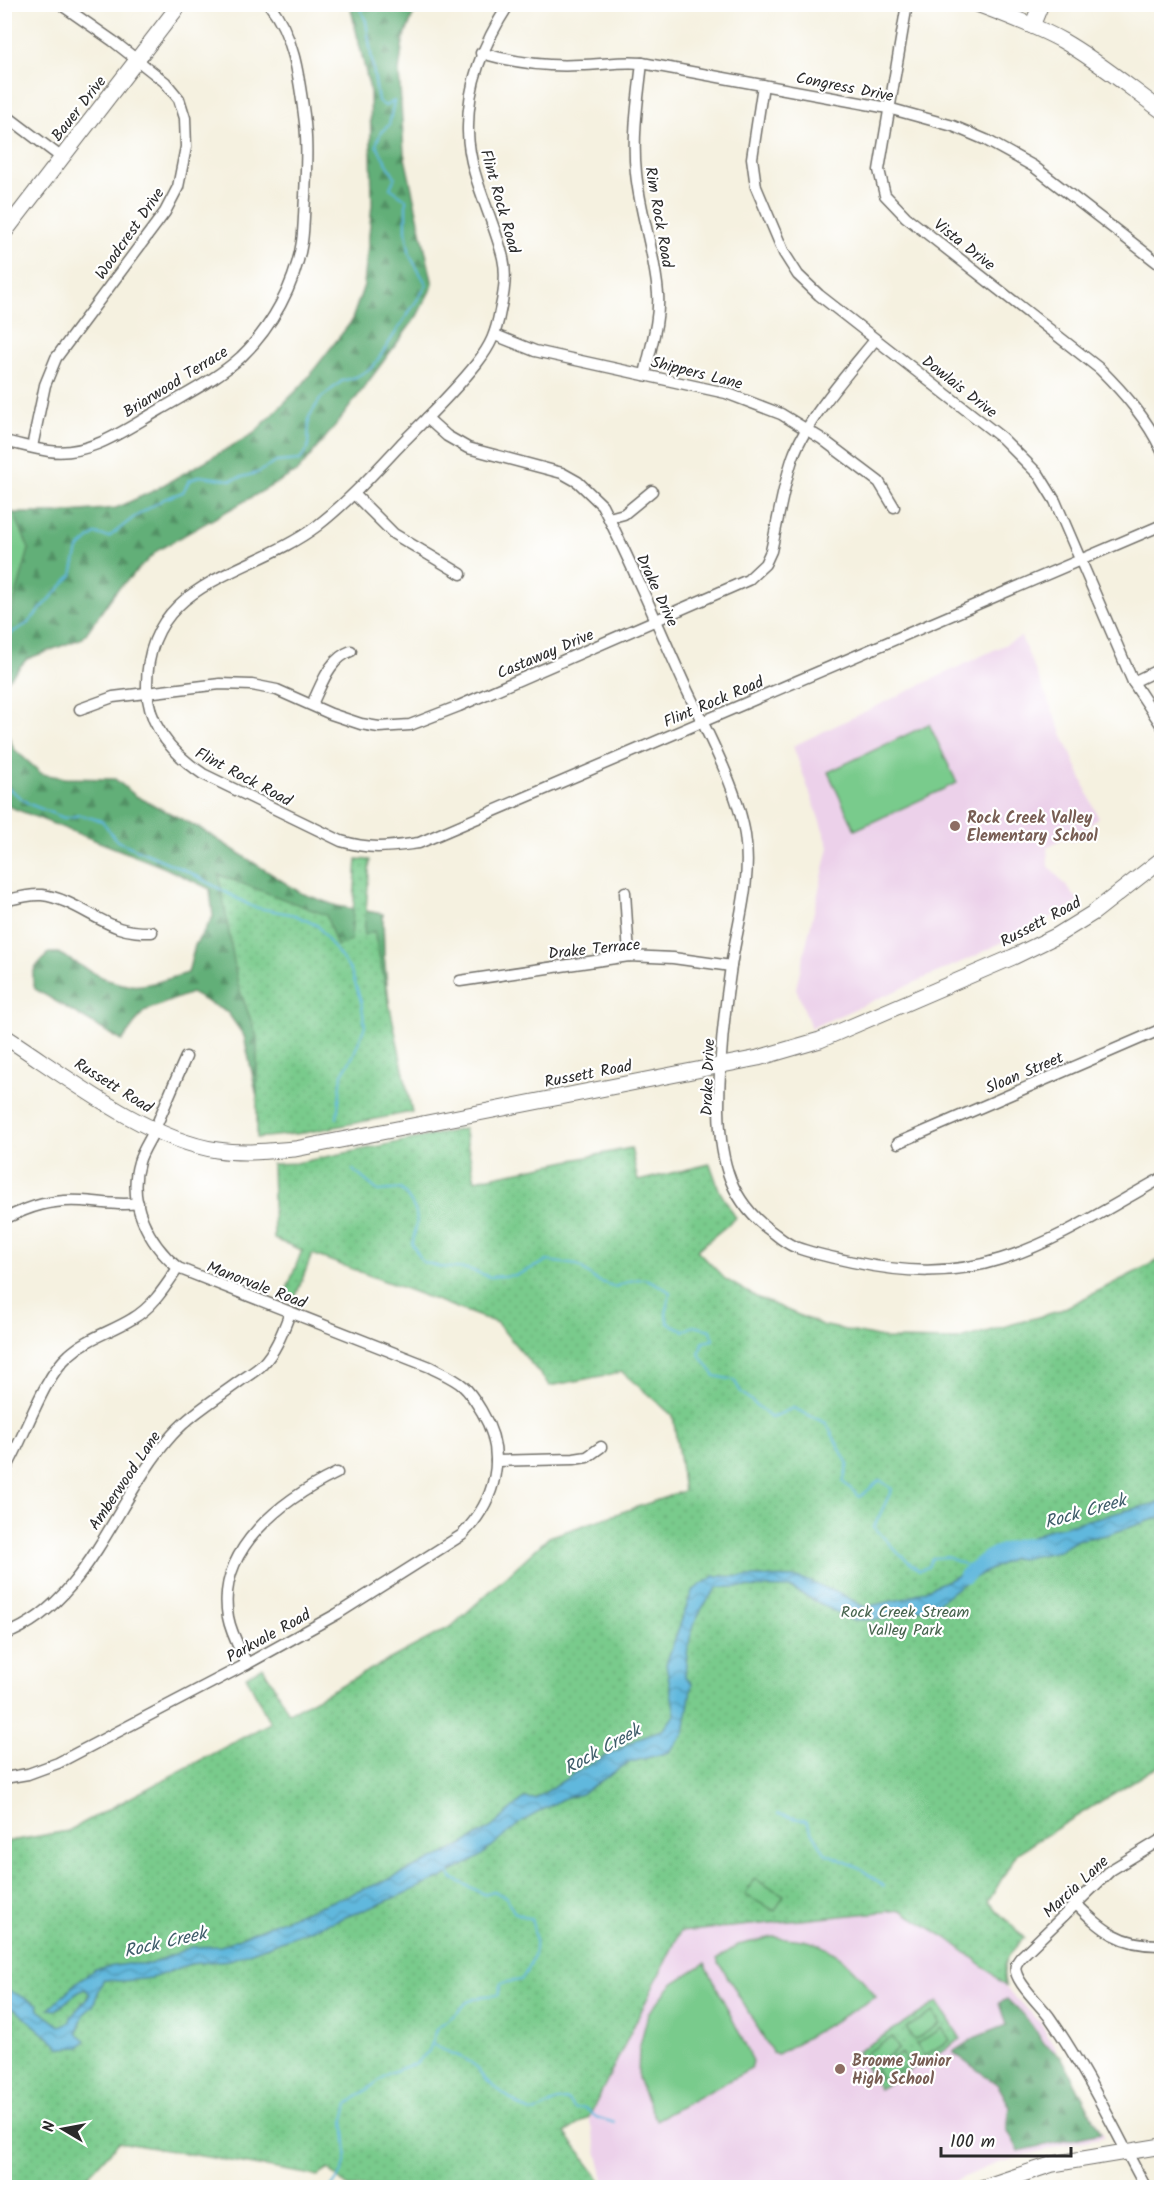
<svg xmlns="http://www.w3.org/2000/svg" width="1166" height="2192" viewBox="0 0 1166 2192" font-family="Kalam,sans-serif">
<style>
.built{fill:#ecd1ea}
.forest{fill:url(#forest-firs);stroke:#466d52;stroke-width:1.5}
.park{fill:url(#park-dots);stroke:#527b5c;stroke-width:1.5}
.pitch{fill:#79cb8c;stroke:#527b5c;stroke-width:1.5}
.water{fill:url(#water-waves);stroke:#467284;stroke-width:1.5}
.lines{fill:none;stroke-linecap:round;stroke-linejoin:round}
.stream{stroke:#60b8dd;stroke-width:2}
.river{stroke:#60b8dd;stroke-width:15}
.street-casing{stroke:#72706a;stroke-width:13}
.secondary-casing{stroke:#72706a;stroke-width:17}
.street{stroke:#fff;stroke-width:10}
.secondary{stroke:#fff;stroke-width:15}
.education-dot{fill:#8d6e63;stroke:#fff;stroke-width:2}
.labels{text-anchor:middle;stroke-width:4.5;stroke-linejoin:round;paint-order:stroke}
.street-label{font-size:16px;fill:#2b2b2b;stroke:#fff}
.education-label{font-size:16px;font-weight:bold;fill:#785e54;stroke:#fff;text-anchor:start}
.park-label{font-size:16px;fill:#46634d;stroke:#fff}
.water-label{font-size:18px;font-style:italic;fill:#3e5c69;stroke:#fff}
</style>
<defs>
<pattern id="forest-firs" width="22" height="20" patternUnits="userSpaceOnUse" patternTransform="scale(1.5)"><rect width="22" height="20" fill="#62af78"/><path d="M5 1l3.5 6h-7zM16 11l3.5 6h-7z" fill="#518f63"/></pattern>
<pattern id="park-dots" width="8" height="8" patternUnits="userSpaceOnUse" patternTransform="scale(1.5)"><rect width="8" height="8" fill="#79cb8c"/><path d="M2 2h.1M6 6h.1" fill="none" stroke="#69ae79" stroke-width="1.8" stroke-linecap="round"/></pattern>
<pattern id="water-waves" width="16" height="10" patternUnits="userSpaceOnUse" patternTransform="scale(1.5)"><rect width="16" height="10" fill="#60b8dd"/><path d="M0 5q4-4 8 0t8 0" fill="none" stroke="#4f96b3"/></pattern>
</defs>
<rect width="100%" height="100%" fill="#fff"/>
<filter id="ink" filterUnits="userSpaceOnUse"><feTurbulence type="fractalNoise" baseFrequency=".0167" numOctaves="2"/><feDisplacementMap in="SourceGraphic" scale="12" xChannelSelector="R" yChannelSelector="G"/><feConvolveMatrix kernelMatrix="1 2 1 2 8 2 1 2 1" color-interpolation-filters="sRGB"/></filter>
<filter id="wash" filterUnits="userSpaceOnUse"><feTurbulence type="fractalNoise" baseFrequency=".008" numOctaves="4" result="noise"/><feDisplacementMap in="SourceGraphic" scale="24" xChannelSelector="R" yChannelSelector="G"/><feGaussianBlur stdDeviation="1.35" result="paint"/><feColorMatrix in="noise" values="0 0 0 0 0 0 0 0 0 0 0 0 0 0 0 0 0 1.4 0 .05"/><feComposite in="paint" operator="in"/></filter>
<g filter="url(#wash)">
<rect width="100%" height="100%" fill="#f5f1e0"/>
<!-- built -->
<g class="built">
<polygon points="1021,637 1098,817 1073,842 1068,836 1047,847 1048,865 1080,902 975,956 811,1028 796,988 829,847 793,746"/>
<polygon points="901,1910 947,1938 986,1968 1040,2022 1105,2137 1064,2145 995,2164 941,2187 606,2188 589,2117 679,1932"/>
</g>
<!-- forest -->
<g class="forest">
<polygon points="350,5 417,5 403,41 399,71 404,153 433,285 417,316 339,421 298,471 158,550 116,591 83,638 27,659 5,683 4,574 14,513 58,513 116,508 151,492 253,434 302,385 351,322 364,285 372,204 370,90"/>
<path d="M4 726 14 749 42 774 65 778 115 779 136 796 201 829 301 893 337 906 383 914 384 955 390 1012 258 1101 244 1036 228 1013 191 993 144 1011 122 1041 35 989C28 971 37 965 49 953H58C83 966 112 989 142 985 157 983 173 977 188 973L195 945 213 917 210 889 163 867 5 805Z"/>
<polygon points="1007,1999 1027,2019 1046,2046 1061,2056 1101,2133 1019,2151 1007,2129 1010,2107 998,2085 953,2052 974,2038 1006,2025 999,2003"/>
</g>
<!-- park -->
<g class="park">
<polygon points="357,859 370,860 364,935 374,931 412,1112 304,1133 257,1138 257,1037 238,985 219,875 326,915 337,946 351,940"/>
<path d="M464 1129 475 1180 631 1148 638 1181 710 1164 720 1192 736 1218 697 1250 725 1279 756 1297 822 1325 887 1339 957 1340 1059 1311 1161 1259V1764L1017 1853 988 1902 1024 1938C1009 1953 999 1965 1006 1987L986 1968 947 1938 901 1910 680 1932 589 2117 565 2133 606 2187H348L329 2169 318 2176 119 2142 78 2187 5 2188V1842L68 1831 270 1723 246 1676 263 1667 289 1713 452 1626 549 1537 684 1491 673 1416 622 1372 550 1386 497 1323 312 1254 294 1301 284 1297 302 1250 274 1239 272 1164 296 1163Z"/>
<polygon points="938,2002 961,2039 879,2089 857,2052"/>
</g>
<!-- pitch -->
<g class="pitch">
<polygon points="5,510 14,513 29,549 9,621 5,626"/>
<polygon points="929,724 957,783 855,830 828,772"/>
<polygon points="754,1879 784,1895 775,1911 745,1895"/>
<path d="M773 1937C784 1938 796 1938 807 1941 837 1947 859 1974 876 1997L778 2054 772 2052 717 1959 738 1945Z"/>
<polygon points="705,1963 753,2061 751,2069 656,2120 638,2079 639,2049 648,2014 672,1984"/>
<polygon points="933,2012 940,2024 914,2040 906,2028"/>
<polygon points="942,2028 950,2040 924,2056 916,2044"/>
<polygon points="892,2037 899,2049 873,2065 866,2053"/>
<polygon points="902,2053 909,2065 883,2081 875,2069"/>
</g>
<!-- water -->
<path class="water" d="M1161 1502V1517L1106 1535 1077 1540 1059 1551 1021 1559 1012 1558 961 1585 931 1608 910 1611 885 1619 851 1620 791 1588 718 1587C693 1614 687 1640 685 1676L692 1683 684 1733 669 1752 628 1763 581 1794 562 1799 521 1822 478 1858 441 1878 375 1906 230 1960 190 1964 152 1978 123 1981 103 1980 93 2006 84 2014 77 2033 86 2040 80 2047 61 2048 16 2010 5 2006V1991L8 1990 38 2004 39 2010 60 2026 70 2022 71 2017 90 1994 85 1989C74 1993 66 2003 56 2010L49 2009 78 1981 95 1969 127 1964H150L191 1947 221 1946 275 1923 385 1881 457 1848 492 1827 524 1798 535 1799 580 1770 639 1738 664 1729 675 1714 666 1664 692 1591 714 1576 800 1578 841 1594 864 1607 907 1598 955 1577 1043 1531Z"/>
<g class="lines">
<!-- stream -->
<g class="stream">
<polyline points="4,642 13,632 27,624 72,575 78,549 95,534 109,537 133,518 164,499 183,492 189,481 199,476 231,480 257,473 276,462 300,460 308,449 309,417 321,398 342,381 356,377 373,367 427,285 410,256 406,230 406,199 390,188 395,177 376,145 381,132 389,125 394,101 385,106 378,101 366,21 358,4"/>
<polyline points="4,785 29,804 64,818 81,815 102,821 117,841 185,870 253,907 295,915 318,926 351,971 361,1001 365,1026 353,1056 342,1074 337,1118"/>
<path d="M353 1170 378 1191 401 1189C420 1212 419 1216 412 1244L423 1262 440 1267 468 1269 490 1277 517 1275 547 1261 577 1265 596 1280 615 1287C643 1275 645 1276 670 1292L666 1314 668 1323 684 1331 693 1326 711 1330 713 1340 703 1342 699 1354 715 1376 734 1380 741 1392 771 1418 793 1408 826 1423 848 1464 843 1482 860 1497 880 1480 892 1489 874 1527 899 1554 919 1570 928 1567 932 1558 947 1557 973 1568"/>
<polyline points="778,1814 806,1821 825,1853 860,1868 884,1886"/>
<path d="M432 2044C444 2052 458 2054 470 2062 477 2066 480 2075 486 2080 492 2085 527 2112 531 2112 541 2113 549 2103 557 2101 560 2100 563 2101 567 2100L575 2109 585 2108 596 2117 615 2123"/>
<path d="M331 2188 343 2171 347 2153 344 2120 348 2104 389 2073 416 2063 429 2051 438 2027 457 2013 467 2002 483 1996 498 1995 501 1983 521 1980C536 1959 539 1944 531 1919L514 1912 506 1897 492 1891 484 1894 452 1878 449 1872"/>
</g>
<!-- river -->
<path class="river" d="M966 1576C984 1558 1006 1546 1032 1545"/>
</g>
</g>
<g filter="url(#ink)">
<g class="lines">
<defs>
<g id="street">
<path d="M509 4C483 44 467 84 468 132 469 176 493 216 503 258 507 275 504 294 500 311 496 333 491 345 477 363 455 391 429 416 404 441 376 471 349 501 317 526 249 577 145 579 147 688 148 726 173 754 203 774L341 841C371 850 388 847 419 843L1162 525"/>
<path d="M907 4 879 170 885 195 906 217 1100 369C1125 394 1147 419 1162 451"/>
<path d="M481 53C513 62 547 67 580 65 601 65 620 61 642 63L888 108 953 126 986 140 1033 166 1162 266"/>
<path d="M642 63C638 99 632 136 636 173 640 214 655 253 658 294 660 320 650 349 645 375"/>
<polyline points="763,85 752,158 756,187 784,253 798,275 819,295 1002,438 1039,475 1055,501 1133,682 1162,726"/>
<polyline points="4,114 62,158"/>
<polyline points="495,335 535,351 726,393 781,414 822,439 879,482 894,507"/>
<path d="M427 418 447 436 468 448 562 473 578 482 602 505C633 565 659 629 687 690 707 732 738 790 745 835 752 880 738 922 731 966 724 1013 719 1062 719 1109 720 1162 730 1203 775 1234 781 1239 788 1244 795 1247 814 1254 834 1258 853 1262 904 1273 951 1275 1001 1259 1057 1242 1111 1206 1162 1178"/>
<path d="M4 441C19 444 34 449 49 451 90 457 127 428 161 409 188 393 218 378 241 357 272 327 295 285 302 242 304 228 304 212 305 197 306 169 308 143 304 115 299 77 294 35 269 4"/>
<polyline points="32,447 45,385 56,358 165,212 178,187 186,147 185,118 179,99 165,82 113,41 60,4"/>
<polyline points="354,494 394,534 461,574"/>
<polyline points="609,518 624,514 652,491"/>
<polyline points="1133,682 1162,668"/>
<path d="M312 704C322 684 329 659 351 651"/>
<path d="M80 709 113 697 220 684 252 685 277 690 331 714 361 724 379 727 410 725 459 706 748 580 765 564 771 551C778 521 783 486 793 457 806 420 850 371 875 340"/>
<polyline points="625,892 629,956"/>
<path d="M4 901C16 898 29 894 42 895 69 898 94 919 119 928 130 932 141 932 152 932"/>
<polyline points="460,981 629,956 673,958 731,966"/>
<polyline points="898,1143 1162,1029"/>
<path d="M4 1219C31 1206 52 1199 82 1201 101 1202 119 1206 138 1203"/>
<polyline points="496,1461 574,1459 587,1457 601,1447"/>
<path d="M4 1472C24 1440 42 1378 69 1355 87 1338 111 1332 132 1319 153 1307 165 1287 178 1268"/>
<path d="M4 1635C89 1604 116 1497 172 1435 191 1414 217 1398 240 1381 247 1376 256 1371 262 1365 276 1351 283 1331 290 1313"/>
<path d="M247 1664C240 1649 231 1634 228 1617 216 1549 283 1499 337 1473"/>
<path d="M4 1778 28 1774 58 1763 247 1664 337 1614 462 1535C496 1500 508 1455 482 1412 476 1402 471 1393 463 1386 454 1378 441 1373 430 1367L178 1268C148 1243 127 1202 139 1162 142 1151 150 1140 155 1129 165 1105 175 1081 186 1057"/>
<path d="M1075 1903C1103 1930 1120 1946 1162 1945"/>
<path d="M1146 2188C1115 2131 1087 2071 1050 2018 1042 2006 1011 1979 1016 1965 1016 1964 1020 1958 1021 1957L1111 1870 1162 1839"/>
</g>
<g id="secondary">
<path d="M977 4C1006 15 1036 26 1063 41 1098 61 1129 87 1162 111"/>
<polyline points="1032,26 1041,4"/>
<polyline points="4,233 180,4"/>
<path d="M4 1036C66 1076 145 1139 217 1150 243 1154 269 1151 295 1149L758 1058 820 1040 1013 957 1056 936 1093 913 1162 859"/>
<polyline points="981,2188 1053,2164 1162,2146"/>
</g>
</defs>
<!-- street casing -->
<use href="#street" class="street-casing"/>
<!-- secondary casing -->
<use href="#secondary" class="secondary-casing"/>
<!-- street -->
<use href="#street" class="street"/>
<!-- secondary -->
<use href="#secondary" class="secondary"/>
</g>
</g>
<!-- markers -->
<g class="education-dot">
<circle cx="955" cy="826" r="6"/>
<circle cx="840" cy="2069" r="6"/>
</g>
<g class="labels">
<!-- street labels -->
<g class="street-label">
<text transform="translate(845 86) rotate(11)" y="6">Congress Drive</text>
<text transform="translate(78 108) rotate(-52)" y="6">Bauer Drive</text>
<text transform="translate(501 201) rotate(74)" y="6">Flint Rock Road</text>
<text transform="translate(660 217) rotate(80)" y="6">Rim Rock Road</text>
<text transform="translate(129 233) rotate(-55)" y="6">Woodcrest Drive</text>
<text transform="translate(965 244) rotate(38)" y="6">Vista Drive</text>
<text transform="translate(697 372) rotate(14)" y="6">Shippers Lane</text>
<text transform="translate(175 381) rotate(-32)" y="6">Briarwood Terrace</text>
<text transform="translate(960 386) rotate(38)" y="6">Dowlais Drive</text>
<text transform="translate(658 590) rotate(65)" y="6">Drake Drive</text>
<text transform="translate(545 653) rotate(-23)" y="6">Castaway Drive</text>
<text transform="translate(713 701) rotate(-23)" y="6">Flint Rock Road</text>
<text transform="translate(244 776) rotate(28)" y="6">Flint Rock Road</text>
<text transform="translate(1040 921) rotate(-28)" y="6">Russett Road</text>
<text transform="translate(594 948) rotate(-6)" y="6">Drake Terrace</text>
<text transform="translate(1024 1072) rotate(-23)" y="6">Sloan Street</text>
<text transform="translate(588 1073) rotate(-11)" y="6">Russett Road</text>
<text transform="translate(707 1077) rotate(-88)" y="6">Drake Drive</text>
<text transform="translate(114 1085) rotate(32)" y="6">Russett Road</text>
<text transform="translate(257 1284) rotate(21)" y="6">Manorvale Road</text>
<text transform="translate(124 1480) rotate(-56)" y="6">Amberwood Lane</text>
<text transform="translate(268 1635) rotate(-29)" y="6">Parkvale Road</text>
<text transform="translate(1075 1886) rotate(-43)" y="6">Marcia Lane</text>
</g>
<!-- education labels -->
<g class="education-label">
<text x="967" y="823">Rock Creek Valley<tspan x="967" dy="18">Elementary School</tspan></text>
<text x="852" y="2066">Broome Junior<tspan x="852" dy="18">High School</tspan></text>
</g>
<!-- park labels -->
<g class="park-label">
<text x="905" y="1617">Rock Creek Stream<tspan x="905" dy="18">Valley Park</tspan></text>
</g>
<!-- water labels -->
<g class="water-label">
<text transform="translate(1085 1511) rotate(-16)" y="6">Rock Creek</text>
<text transform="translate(602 1749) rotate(-29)" y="6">Rock Creek</text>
<text transform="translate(165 1942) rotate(-13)" y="6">Rock Creek</text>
</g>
</g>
<!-- margin -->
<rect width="1166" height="2192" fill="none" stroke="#fff" stroke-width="24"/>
<!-- north arrow -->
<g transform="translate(63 2129) rotate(280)" stroke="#ffffff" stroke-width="4.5" paint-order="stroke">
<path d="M0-4.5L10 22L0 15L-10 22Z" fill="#2b2b2b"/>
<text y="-9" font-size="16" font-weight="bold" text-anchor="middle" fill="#2b2b2b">N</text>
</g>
<!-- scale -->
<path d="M941 2147v9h130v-9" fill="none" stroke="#2b2b2b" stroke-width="3"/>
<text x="950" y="2147" font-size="18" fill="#2b2b2b" stroke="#ffffff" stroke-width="4.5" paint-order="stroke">100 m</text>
</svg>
